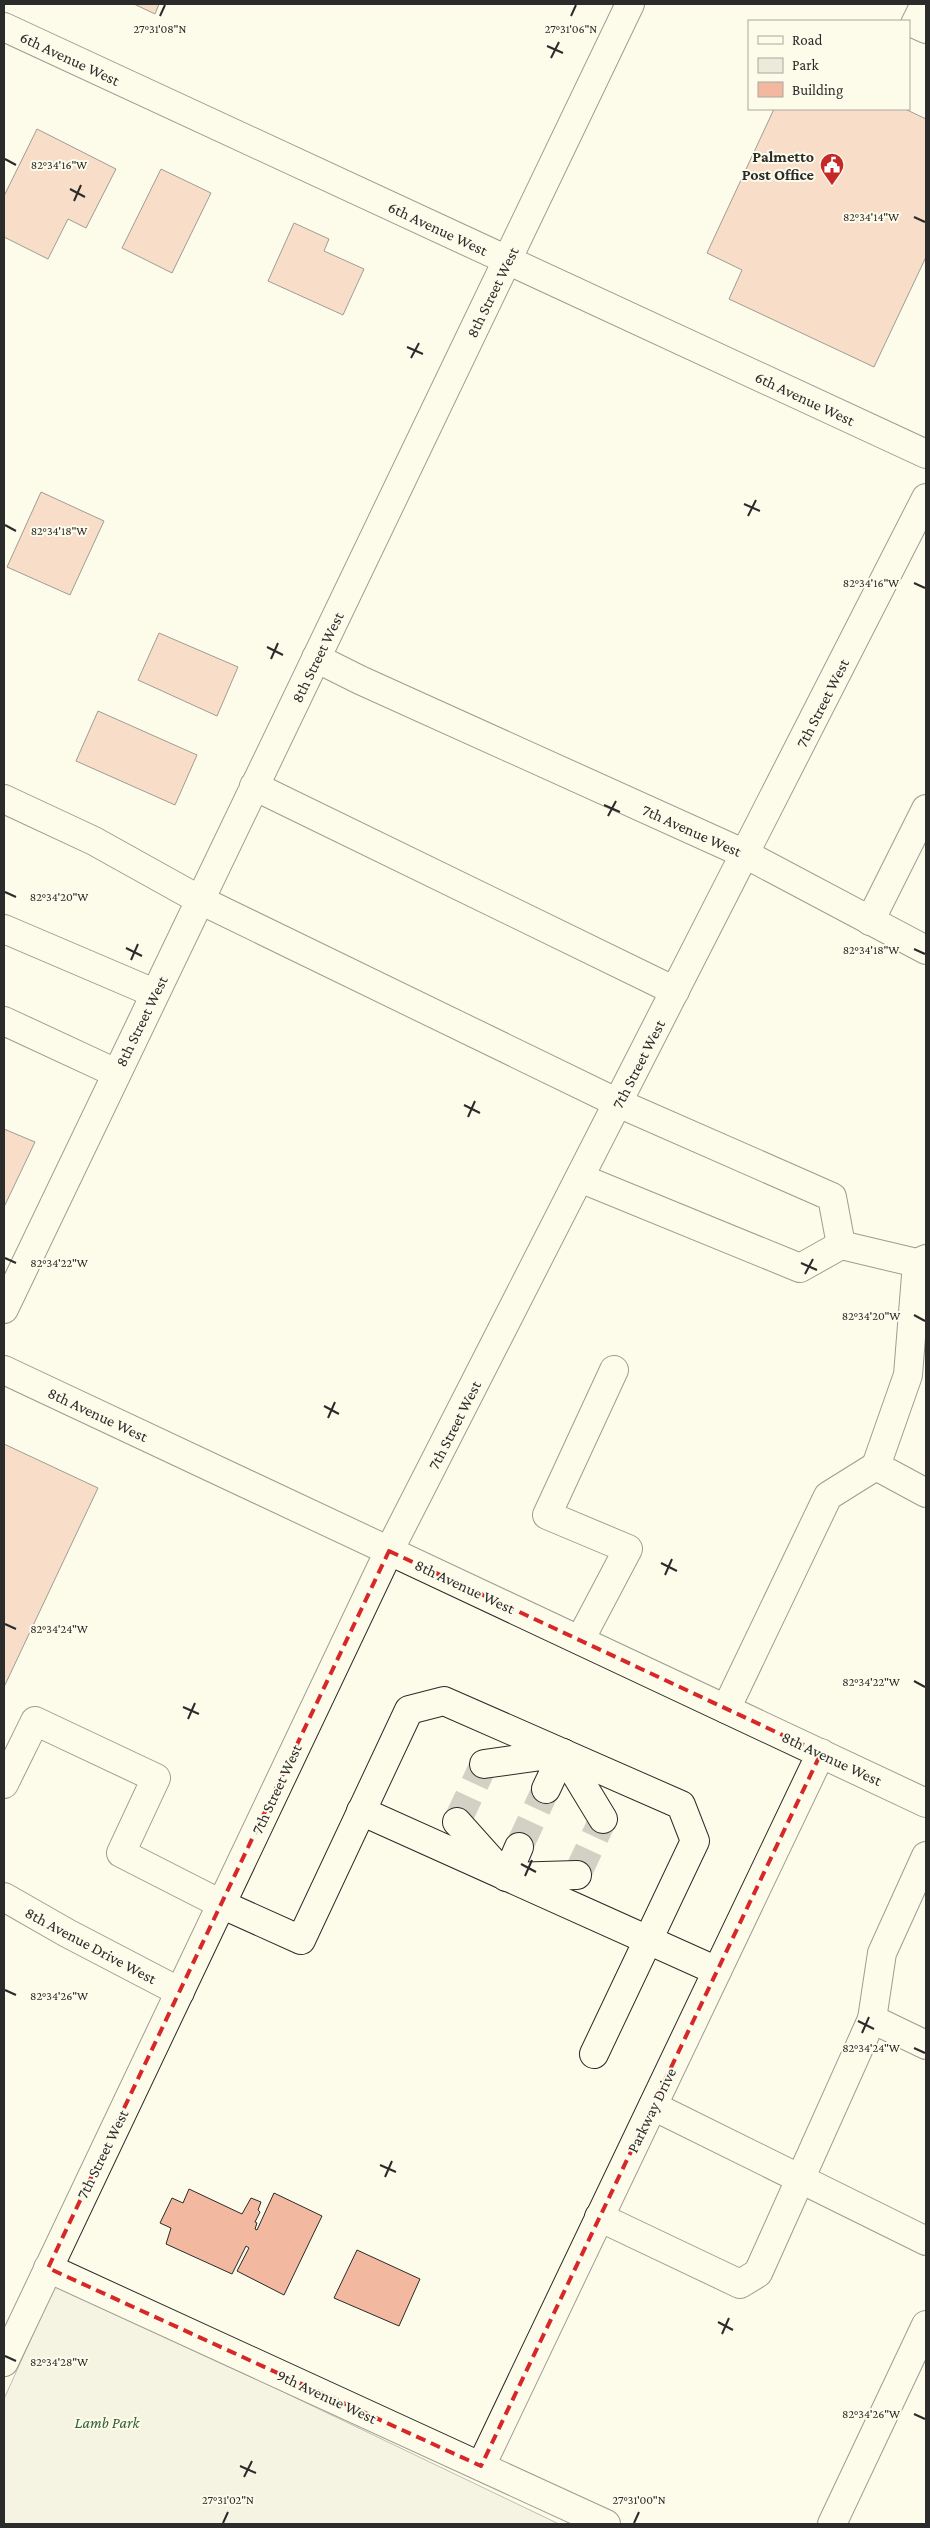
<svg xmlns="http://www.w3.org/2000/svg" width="930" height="2528" viewBox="0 0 930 2528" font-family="'Crimson Pro',serif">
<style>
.green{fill:#ecebdb;stroke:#74746e}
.building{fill:#f2b8a0;stroke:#2b2b2b}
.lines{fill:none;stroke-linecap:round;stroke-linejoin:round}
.minor-tunnel{stroke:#d3d1c4;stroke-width:28;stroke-dasharray:28 14;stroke-linecap:butt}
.minor-casing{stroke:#2b2b2b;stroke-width:30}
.major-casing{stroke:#2b2b2b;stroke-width:30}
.minor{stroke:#fdfbea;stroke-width:28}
.major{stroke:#fdfbea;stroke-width:28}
.marked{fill:none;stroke:#d62828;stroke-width:4;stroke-dasharray:10 6;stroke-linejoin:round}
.ticks{fill:none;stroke:#2b2b2b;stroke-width:2}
.labels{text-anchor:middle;stroke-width:4;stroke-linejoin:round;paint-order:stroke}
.street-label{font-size:16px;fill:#2b2b2b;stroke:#fdfbea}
.poi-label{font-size:16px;font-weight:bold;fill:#2b2b2b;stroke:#fdfbea;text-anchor:end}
.park-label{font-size:16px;font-style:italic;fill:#34623c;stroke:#fdfbea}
.ticks-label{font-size:12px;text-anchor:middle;fill:#2b2b2b;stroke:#fdfbea;stroke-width:4;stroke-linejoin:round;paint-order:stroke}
</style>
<rect width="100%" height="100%" fill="#fdfbea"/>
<!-- green -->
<polygon class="green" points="56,2283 559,2524 4,2524 4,2399"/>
<!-- building -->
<g class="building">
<polygon points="134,4 159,4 155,14"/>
<polygon points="774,109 905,109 926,119 926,257 874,367 729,299 742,270 707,253"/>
<polygon points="37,129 116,169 86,228 68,219 48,259 4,237 4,196"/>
<polygon points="161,169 211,193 172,273 122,248"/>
<polygon points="294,223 329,239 324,251 364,269 343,315 268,281"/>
<polygon points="41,492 104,521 70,595 7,567"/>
<polygon points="159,633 238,667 217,716 138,680"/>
<polygon points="98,711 197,755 175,805 76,761"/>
<polygon points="4,1129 35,1142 4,1207"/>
<polygon points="4,1444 98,1488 4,1687"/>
<polygon points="189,2189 242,2214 251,2198 261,2202 258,2210 260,2212 255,2222 257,2223 255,2229 257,2230 274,2193 322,2216 284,2295 237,2271 249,2248 246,2246 232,2274 166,2244 171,2228 160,2223 172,2198 183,2203"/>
<polygon points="357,2250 420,2279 399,2326 334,2298"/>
</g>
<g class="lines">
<!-- minor-tunnel -->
<g class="minor-tunnel">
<polyline points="457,1822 484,1764"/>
<polyline points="519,1847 546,1789"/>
<polyline points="577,1875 603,1819"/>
</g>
<defs>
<g id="minor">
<polyline points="925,4 915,24 926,29"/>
<polyline points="4,27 926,454"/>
<polyline points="316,658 360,680 745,854 926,950"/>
<polyline points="254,786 675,991"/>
<polyline points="4,799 94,841 200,900 618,1103 832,1197 841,1245 800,1268 580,1178"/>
<polyline points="870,921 926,809"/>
<polyline points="4,929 154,993"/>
<polyline points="4,1021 116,1073"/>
<polyline points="841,1245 917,1263 926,1259"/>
<polyline points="4,1309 630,4"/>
<polyline points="876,1466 908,1375 917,1263"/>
<polyline points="580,1640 628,1549 547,1515 614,1370"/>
<polyline points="726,1709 828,1496 876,1466 926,1493"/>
<polyline points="563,1753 603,1819"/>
<polyline points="484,1764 563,1753 546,1789"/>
<polyline points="4,1784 35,1721 156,1778 121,1853 221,1904 301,1940 409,1710 444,1701 681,1805 695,1841 594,2054"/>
<polyline points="361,1811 717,1971"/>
<polyline points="457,1822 500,1870"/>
<polyline points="519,1847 506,1877 577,1875"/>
<polyline points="4,1897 67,1933 180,1992"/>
<polyline points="872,2019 882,1953 926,1856"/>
<polyline points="653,2106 926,2241"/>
<polyline points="599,2217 740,2284 758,2273 872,2019 926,2045"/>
<polyline points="48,2268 606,2524"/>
<polyline points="4,2362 389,1551 926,498"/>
<polyline points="481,2466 821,1753"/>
<polyline points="832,2524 926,2325"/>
</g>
<polyline id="major" points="4,1370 926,1803"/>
</defs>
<!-- minor casing -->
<use href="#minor" class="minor-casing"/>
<!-- major casing -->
<use href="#major" class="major-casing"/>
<!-- minor -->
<use href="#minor" class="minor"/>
<!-- major -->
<use href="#major" class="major"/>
</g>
<!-- marked area -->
<path d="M0 0H930V2528H0ZM389 1551 821 1753 481 2466 48 2268Z" fill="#fdfbea" fill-opacity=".55" fill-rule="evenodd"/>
<path class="marked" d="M389 1551 821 1753 481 2466 48 2268Z"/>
<!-- ticks -->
<path class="ticks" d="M160 16 165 5M571 16 576 5M547 46 563 53M551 58 559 42M5 159 16 165M70 189 85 197M74 201 81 185M914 217 925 222M407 347 423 354M411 358 419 343M744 504 760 511M748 516 756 500M5 525 16 531M914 583 925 588M267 647 283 655M271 659 278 643M604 805 620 812M608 816 616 801M5 892 16 897M126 948 142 956M914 949 925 954M131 960 138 944M464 1105 480 1113M468 1117 475 1101M5 1258 16 1263M801 1263 817 1270M805 1274 813 1259M914 1315 925 1321M324 1406 339 1414M328 1418 335 1402M661 1563 677 1571M665 1575 672 1559M5 1624 16 1629M914 1681 925 1687M183 1707 199 1714M188 1719 195 1703M521 1864 536 1872M525 1876 532 1860M5 1990 16 1995M858 2021 874 2029M862 2033 869 2017M914 2048 925 2053M380 2165 396 2172M385 2177 392 2161M718 2322 733 2330M722 2334 729 2318M5 2356 16 2361M914 2414 925 2419M240 2466 256 2473M244 2477 252 2461M223 2523 228 2512M634 2523 639 2512"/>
<!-- icons -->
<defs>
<symbol id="civic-pin" viewBox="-11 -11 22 30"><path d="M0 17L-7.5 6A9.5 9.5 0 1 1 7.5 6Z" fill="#c62828" stroke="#fdfbea"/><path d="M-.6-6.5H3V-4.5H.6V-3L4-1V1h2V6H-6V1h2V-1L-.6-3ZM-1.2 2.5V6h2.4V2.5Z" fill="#fff"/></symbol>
</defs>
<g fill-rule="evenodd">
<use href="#civic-pin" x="818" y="151" width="28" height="38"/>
</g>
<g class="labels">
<!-- street labels -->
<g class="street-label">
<text transform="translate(70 58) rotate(25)" y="6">6th Avenue West</text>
<text transform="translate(438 228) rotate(25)" y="6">6th Avenue West</text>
<text transform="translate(492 292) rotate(-64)" y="6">8th Street West</text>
<text transform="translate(805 398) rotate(25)" y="6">6th Avenue West</text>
<text transform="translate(317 657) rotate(-64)" y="6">8th Street West</text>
<text transform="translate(822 703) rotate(-63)" y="6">7th Street West</text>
<text transform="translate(692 830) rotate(24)" y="6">7th Avenue West</text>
<text transform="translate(141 1021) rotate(-64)" y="6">8th Street West</text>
<text transform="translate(638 1064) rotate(-63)" y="6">7th Street West</text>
<text transform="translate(98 1414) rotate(25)" y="6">8th Avenue West</text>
<text transform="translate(454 1425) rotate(-63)" y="6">7th Street West</text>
<text transform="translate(465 1586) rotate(25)" y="6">8th Avenue West</text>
<text transform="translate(832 1758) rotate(25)" y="6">8th Avenue West</text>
<text transform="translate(276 1789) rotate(-65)" y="6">7th Street West</text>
<text transform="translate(91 1945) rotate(28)" y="6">8th Avenue Drive West</text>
<text transform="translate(651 2110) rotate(-64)" y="6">Parkway Drive</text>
<text transform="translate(102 2154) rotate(-64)" y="6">7th Street West</text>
<text transform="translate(327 2396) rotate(25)" y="6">9th Avenue West</text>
</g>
<!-- poi labels -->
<g class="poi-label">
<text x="814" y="162">Palmetto<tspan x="814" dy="18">Post Office</tspan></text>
</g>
<!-- park labels -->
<g class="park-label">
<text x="107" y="2428">Lamb Park</text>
</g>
</g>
<g class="ticks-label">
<text x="160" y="33">27°31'08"N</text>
<text x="571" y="33">27°31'06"N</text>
<text x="59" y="169">82°34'16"W</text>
<text x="871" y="221">82°34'14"W</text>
<text x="59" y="535">82°34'18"W</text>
<text x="871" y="587">82°34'16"W</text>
<text x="59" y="901">82°34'20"W</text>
<text x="871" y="954">82°34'18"W</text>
<text x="59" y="1267">82°34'22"W</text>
<text x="871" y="1320">82°34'20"W</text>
<text x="59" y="1633">82°34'24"W</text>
<text x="871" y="1686">82°34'22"W</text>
<text x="59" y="2000">82°34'26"W</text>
<text x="871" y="2052">82°34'24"W</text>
<text x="59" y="2366">82°34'28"W</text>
<text x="871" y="2418">82°34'26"W</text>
<text x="228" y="2504">27°31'02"N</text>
<text x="639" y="2504">27°31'00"N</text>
</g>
<!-- border -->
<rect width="930" height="2528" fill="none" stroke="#2b2b2b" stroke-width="10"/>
<!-- legend -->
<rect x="748" y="20" width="162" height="90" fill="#fdfbea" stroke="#a9a89e"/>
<rect x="758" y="36" width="25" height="8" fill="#fdfbea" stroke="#a9a89e"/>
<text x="792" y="45" font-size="15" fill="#2b2b2b">Road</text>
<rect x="758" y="58" width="25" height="15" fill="#ecebdb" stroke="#a9a89e"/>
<text x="792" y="70" font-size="15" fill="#2b2b2b">Park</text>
<rect x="758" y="82" width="25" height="15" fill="#f2b8a0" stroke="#a9a89e"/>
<text x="792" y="95" font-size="15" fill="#2b2b2b">Building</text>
</svg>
